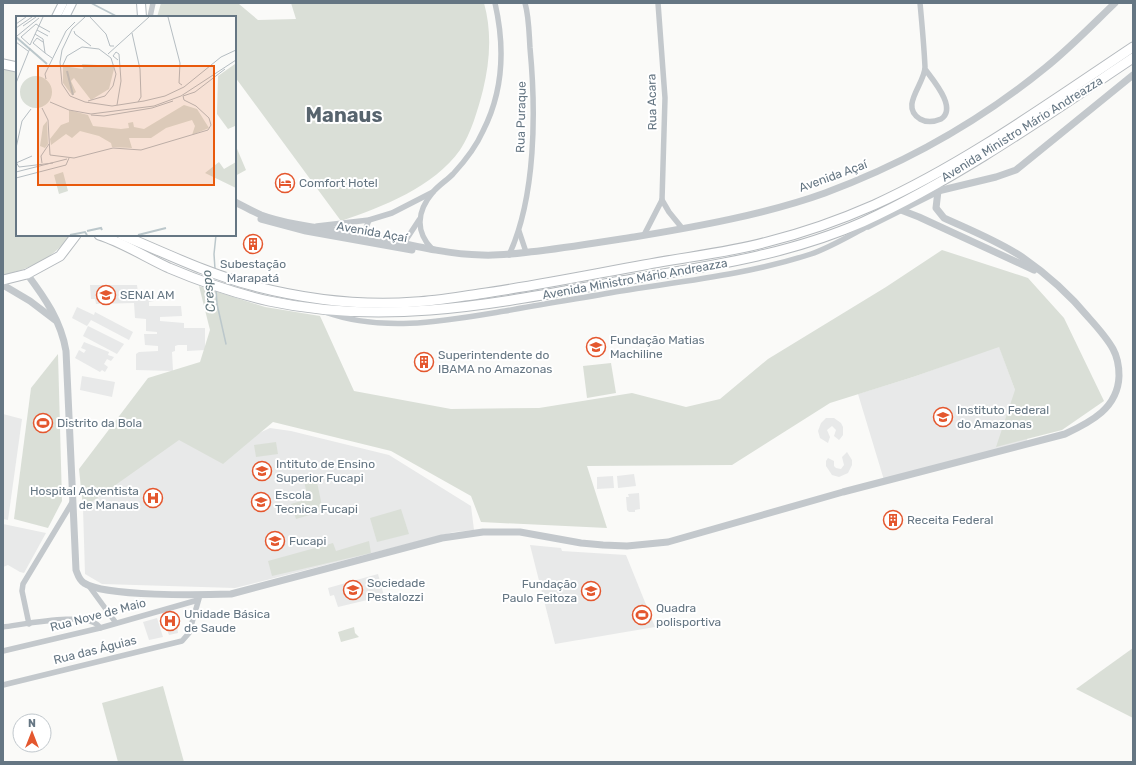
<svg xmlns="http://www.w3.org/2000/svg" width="1136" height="765" viewBox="0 0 1136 765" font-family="Rubik,sans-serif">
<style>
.built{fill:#e8e9e9}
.green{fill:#dadfd7}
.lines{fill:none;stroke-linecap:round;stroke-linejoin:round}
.stream{stroke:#bbc7cb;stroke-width:1.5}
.secondary-casing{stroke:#b3babf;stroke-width:10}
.primary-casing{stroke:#b5babe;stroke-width:11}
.minor{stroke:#c3c8cc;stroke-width:5.5}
.tertiary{stroke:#c3c8cc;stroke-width:7}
.secondary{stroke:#fff;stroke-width:8}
.primary{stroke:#fff;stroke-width:9}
.labels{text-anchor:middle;stroke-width:4;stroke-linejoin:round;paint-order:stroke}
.street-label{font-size:12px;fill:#657683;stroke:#fff}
.poi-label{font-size:12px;fill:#657683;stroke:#fff;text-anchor:start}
.water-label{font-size:13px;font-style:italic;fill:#60757c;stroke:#fff}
.town-label{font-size:20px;font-weight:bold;fill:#57646e;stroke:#fff}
.inset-river{fill:none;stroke:#bbc7cb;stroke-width:2}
.inset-road{fill:none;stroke:#b5bdc2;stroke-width:1}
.view{fill:#e8590c;fill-opacity:0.15;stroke:#e8590c;stroke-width:2}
.inset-edge{fill:none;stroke:#657683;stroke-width:2}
</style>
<rect width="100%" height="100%" fill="#fafaf8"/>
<!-- built -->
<g class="built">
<polygon points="90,285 137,285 138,293 154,293 154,301 149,302 149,306 181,306 182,316 160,317 160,321 184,323 184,328 205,328 205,350 187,351 187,345 178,345 175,346 175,351 172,352 173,371 136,370 136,354 139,352 158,351 158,346 145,345 144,334 157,334 157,332 146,331 146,319 135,318 134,303 96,304 95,299 91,299"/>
<polygon points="77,307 94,315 95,312 133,332 129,340 91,320 87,326 72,318"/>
<polygon points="88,326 124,344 117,354 83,336"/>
<polygon points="84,342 109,352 108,355 114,357 111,361 107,359 104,364 108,367 105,372 102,370 100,372 75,358 79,350 84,353 86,350 81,348"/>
<polygon points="999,346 1015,390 1028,443 884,480 858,394 913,377"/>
<polygon points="82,376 115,382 112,397 80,390"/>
<polygon points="218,404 251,437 270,428 291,431 389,455 471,506 474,530 454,532 235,588 102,584 85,574 83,508"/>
<polygon points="3,414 22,419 8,520 3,519"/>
<polygon points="826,418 834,418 841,423 843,427 843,435 840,439 839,440 834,436 836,430 832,426 827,430 830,437 828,443 820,438 818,431 821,423"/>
<polygon points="847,452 852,460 852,465 848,473 839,477 832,475 826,466 826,461 828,458 834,461 834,466 836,468 841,469 844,465 842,457"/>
<polygon points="634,474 636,486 618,488 617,476"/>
<polygon points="613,476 614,488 597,489 597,477"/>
<polygon points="639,493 640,509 635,510 635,512 629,512 627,510 626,497 629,497 628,494"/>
<polygon points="3,524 46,533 24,573 20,572 8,565 3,567"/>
<polygon points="530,545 561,548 562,551 626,555 655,627 555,644"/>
<polygon points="378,574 384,596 338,607 334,595 330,596 328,588"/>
<polygon points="176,613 179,624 177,625 178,633 169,635 162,617"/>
<polygon points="157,618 163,637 149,640 143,622"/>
</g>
<!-- green -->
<g class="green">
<path d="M161 3 239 4 258 20 296 19 291 3H484C492 32 490 61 483 90 478 109 471 134 460 150 434 187 382 207 341 221L235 77V17H157Z"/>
<path d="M3 67 17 70V235H71C54 258 30 269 3 275Z"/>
<polygon points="235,144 246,170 235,176"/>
<polygon points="942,250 1028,278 1064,318 1104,401 1062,430 996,447 1015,390 999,347 913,377 830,403 732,465 587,466 607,528 481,522 471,496 391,451 273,422 223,464 179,440 83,508 79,469 148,378 200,362 210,330 199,286 265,307 320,316 354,391 451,409 539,408 632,393 686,407 720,399 768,359 886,287"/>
<polygon points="58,354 62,501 48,528 14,519 31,388"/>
<polygon points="611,363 616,393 587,398 583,366"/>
<polygon points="276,442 278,454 256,457 254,445"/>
<polygon points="316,477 323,511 296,519 291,504 308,499 304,481"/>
<polygon points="401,509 409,534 377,542 370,518"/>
<polygon points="369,541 371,553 272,576 268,561 333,543 336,551"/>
<polygon points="643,604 650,623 640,626 634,608"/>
<polygon points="354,627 355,633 359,637 341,642 338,632"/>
<polygon points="1133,648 1133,718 1076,689"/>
<polygon points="163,686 184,762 118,762 102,703"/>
</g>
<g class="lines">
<!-- stream -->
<g class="stream">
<polyline points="91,3 118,17"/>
<polyline points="215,269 214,254 216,235"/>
<polyline points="216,289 217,304 226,344"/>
</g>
<defs>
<g id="secondary">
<polyline points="141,3 142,17"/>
<polyline points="56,17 63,3"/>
<polyline points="65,17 72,3"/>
</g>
<g id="primary">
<polyline points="3,64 17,67"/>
<path d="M99 235C122 242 147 258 169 268 202 282 234 293 269 301 390 327 502 302 621 281 703 267 786 256 863 222 958 178 1046 116 1133 58"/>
<path d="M122 235C165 253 208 274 254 286 305 299 362 306 415 302 436 301 458 297 479 294 535 286 589 275 644 265 685 257 727 253 767 242 803 233 840 220 874 205 966 163 1049 103 1133 47"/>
<polyline points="3,280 27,274 60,256 76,235"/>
</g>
</defs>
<!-- secondary casing -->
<use href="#secondary" class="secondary-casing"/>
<!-- primary casing -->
<use href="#primary" class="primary-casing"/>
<!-- minor -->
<g class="minor">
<path d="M920 3C922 24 924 46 925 67 925 84 899 106 920 119 927 123 934 122 941 119 958 108 932 79 925 69"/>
<polyline points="150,17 153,3"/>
<polyline points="662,200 669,212 682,228"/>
<polyline points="317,226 369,220 392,213 433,192"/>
<polyline points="519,231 526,252"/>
<polyline points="644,235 662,200 665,98 658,3"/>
<polyline points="362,238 369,220"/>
<polyline points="402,246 419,220"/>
<path d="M432 249C415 231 417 211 433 192 439 185 447 180 453 174 465 161 476 147 483 131 504 90 505 47 495 3"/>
<path d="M509 255C536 197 536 111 530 48 529 33 529 17 525 3"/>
<path d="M325 312C383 333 445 321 505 311 543 304 582 298 621 291 684 281 750 274 811 254 831 247 849 236 868 226"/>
<polyline points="89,586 116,623"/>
<polyline points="29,624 22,591 23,584 73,501"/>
<path d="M3 627C22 625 91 610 100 628"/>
<polyline points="3,651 100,628 198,600"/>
<polyline points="3,685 182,641 189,633 200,595"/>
</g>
<!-- tertiary -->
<g class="tertiary">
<path d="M235 202C243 206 252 211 261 215 291 226 332 229 364 235 403 243 442 254 482 255 501 256 520 253 539 251 571 247 602 242 634 237 695 227 767 214 825 193 903 164 980 121 1045 68 1070 48 1092 25 1115 3"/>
<polyline points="901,210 919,217 1034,270"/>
<polyline points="261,219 306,231 412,250"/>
<polyline points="868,226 938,191 996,177 1016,170 1133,75"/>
<path d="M27 274C45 298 61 321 66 351L76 570C78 575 79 580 84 583 105 597 203 595 231 594L442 538 483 532H520L581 543 603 545 627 546 668 542 843 492 1065 434C1091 422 1118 408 1119 376 1119 366 1118 358 1113 349 1107 338 1098 328 1089 318 1070 295 1048 275 1022 257 998 241 970 230 944 218L936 208 938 191"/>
<polyline points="3,285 30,301 55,320"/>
</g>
<!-- secondary -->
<use href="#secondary" class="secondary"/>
<!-- primary -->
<use href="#primary" class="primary"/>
</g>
<!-- icons -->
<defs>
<symbol id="hotel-ring" viewBox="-11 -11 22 22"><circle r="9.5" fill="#fff" stroke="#e4572e" stroke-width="1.5"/><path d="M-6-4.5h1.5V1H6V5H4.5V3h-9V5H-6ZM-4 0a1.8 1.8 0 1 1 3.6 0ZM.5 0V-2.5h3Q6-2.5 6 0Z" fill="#e4572e"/></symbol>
<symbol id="building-ring" viewBox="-11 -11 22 22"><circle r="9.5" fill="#fff" stroke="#e4572e" stroke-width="1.5"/><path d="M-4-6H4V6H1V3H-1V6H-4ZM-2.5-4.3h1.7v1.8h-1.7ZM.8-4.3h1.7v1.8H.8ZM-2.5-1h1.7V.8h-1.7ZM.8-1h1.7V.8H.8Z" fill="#e4572e"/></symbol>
<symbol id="school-ring" viewBox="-11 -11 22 22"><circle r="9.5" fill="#fff" stroke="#e4572e" stroke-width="1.5"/><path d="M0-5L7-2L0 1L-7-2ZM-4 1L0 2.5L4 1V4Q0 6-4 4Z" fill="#e4572e"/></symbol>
<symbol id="university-ring" viewBox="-11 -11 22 22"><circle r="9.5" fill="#fff" stroke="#e4572e" stroke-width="1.5"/><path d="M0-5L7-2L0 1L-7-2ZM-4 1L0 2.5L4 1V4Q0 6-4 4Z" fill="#e4572e"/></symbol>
<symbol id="stadium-ring" viewBox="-11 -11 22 22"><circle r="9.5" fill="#fff" stroke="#e4572e" stroke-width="1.5"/><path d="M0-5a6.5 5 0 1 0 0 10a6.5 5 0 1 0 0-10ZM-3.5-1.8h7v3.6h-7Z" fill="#e4572e"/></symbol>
<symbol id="hospital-ring" viewBox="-11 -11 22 22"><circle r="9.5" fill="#fff" stroke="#e4572e" stroke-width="1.5"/><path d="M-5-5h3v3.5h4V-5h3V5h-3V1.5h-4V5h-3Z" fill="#e4572e"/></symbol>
</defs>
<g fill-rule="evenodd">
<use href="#hotel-ring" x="274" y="172" width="22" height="22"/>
<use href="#building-ring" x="242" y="233" width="22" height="22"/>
<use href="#school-ring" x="95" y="284" width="22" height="22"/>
<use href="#school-ring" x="585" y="336" width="22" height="22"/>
<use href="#building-ring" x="413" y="351" width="22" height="22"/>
<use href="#university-ring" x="932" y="406" width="22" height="22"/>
<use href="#stadium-ring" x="32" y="412" width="22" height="22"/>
<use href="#university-ring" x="251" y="460" width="22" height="22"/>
<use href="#hospital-ring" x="142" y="487" width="22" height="22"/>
<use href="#university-ring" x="250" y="491" width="22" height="22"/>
<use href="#building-ring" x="882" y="509" width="22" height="22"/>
<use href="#university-ring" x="264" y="530" width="22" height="22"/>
<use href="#school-ring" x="342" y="579" width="22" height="22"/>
<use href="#school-ring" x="580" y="580" width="22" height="22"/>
<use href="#stadium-ring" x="631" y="604" width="22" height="22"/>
<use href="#hospital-ring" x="159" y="610" width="22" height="22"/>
</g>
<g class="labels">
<!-- street labels -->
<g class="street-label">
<text transform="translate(652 102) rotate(-91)" y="4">Rua Acara</text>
<text transform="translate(521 117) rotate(-89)" y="4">Rua Puraque</text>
<text transform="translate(1022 129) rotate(-32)" y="4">Avenida Ministro Mário Andreazza</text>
<text transform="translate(833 176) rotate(-20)" y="4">Avenida Açaí</text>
<text transform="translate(372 232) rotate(10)" y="4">Avenida Açaí</text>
<text transform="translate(635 279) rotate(-10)" y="4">Avenida Ministro Mário Andreazza</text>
<text transform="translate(98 615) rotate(-15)" y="4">Rua Nove de Maio</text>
<text transform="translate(95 650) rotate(-14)" y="4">Rua das Águias</text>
</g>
<!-- poi labels -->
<g class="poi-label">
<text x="299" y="187">Comfort Hotel</text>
<text x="253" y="268" text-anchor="middle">Subestação<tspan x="253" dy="14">Marapatá</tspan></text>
<text x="120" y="299">SENAI AM</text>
<text x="610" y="344">Fundação Matias<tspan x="610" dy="14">Machiline</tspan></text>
<text x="438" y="359">Superintendente do<tspan x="438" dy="14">IBAMA no Amazonas</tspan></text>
<text x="957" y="414">Instituto Federal<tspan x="957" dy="14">do Amazonas</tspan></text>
<text x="57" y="427">Distrito da Bola</text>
<text x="276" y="468">Intituto de Ensino<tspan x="276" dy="14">Superior Fucapi</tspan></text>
<text x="139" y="495" text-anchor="end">Hospital Adventista<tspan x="139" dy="14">de Manaus</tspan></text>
<text x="275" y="499">Escola<tspan x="275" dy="14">Tecnica Fucapi</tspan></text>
<text x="907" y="524">Receita Federal</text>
<text x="289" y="545">Fucapi</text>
<text x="367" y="587">Sociedade<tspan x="367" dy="14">Pestalozzi</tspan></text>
<text x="577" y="588" text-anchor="end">Fundação<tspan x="577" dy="14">Paulo Feitoza</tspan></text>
<text x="656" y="612">Quadra<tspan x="656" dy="14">polisportiva</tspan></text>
<text x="184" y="618">Unidade Básica<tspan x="184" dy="14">de Saude</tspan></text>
</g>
<!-- water labels -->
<g class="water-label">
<text transform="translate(208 291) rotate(-96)" y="5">Crespo</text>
</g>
<!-- town labels -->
<g class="town-label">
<text x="344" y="122">Manaus</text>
</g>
</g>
<!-- overview -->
<g transform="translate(16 16)">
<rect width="220" height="220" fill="#fafaf8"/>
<path d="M66 48 97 50 98 53 93 73 75 84 58 62 55 65 60 76 56 79 47 67V50L67 53ZM219 48 220 112 219 110 212 113 201 98 202 60ZM4 76a16 16 0 1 1 32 0a16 16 0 1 1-32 0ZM168 89 181 93 193 112 176 119 179 110 176 104 150 112 135 122H113L116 132 96 131 95 127 83 120 64 115 56 122 50 118 35 129 34 123 45 109 53 106V94L72 99 77 110 105 113 113 112 112 107 117 106 118 111 128 113ZM31 105 32 128 29 132 24 130 27 110ZM203 146 208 153 220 146V172L189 157ZM47 156 52 175 43 178 38 159Z" fill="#dadfd7"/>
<path class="inset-river" d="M0 21 31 48M51 55 57 79M71 215 85 212 86 214M54 219 69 216 71 219M122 219 150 212"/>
<path class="inset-road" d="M74 1 90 18 94 30H98M152 1 164 47 163 67 166 69M0 8 10 1M7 10 20 1M23 10 20 8 5 21 14 29 27 1M23 10 34 16M0 12 16 1M21 14 32 20M58 15 59 18 75 30M116 17 124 53 125 81 122 86M19 18 27 23 29 37 36 42M1 20 23 2M0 26 12 35M27 26 21 22 17 27 29 37M92 38 133 1M46 51 51 40 66 31 83 33 95 42 100 58 97 70 89 80 72 85M30 63 29 58 50 15 59 6M0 67 14 32M46 68 54 80 69 86 96 90 128 85 149 80 168 71 205 41 220 34M46 68 44 46 46 34 56 13 69 1M167 80 179 76 209 53M34 86 53 94 75 98 138 90 165 80 220 44M101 89 105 65 103 38 100 36 97 40 102 44M26 92 32 104 34 139 58 142 97 132 125 134 192 114 195 109 193 102 180 90 168 84 167 80M75 99 88 100 136 92 157 85M0 132 6 105 15 93M0 146 3 151 37 147M0 147 16 140M26 147 25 140 33 128M0 156 51 143M0 162 50 149 53 142"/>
<path class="view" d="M22 50H198V169H22Z"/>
<rect width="220" height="220" class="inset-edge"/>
</g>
<!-- border -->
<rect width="1136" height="765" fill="none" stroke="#657683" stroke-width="8"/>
<!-- north arrow -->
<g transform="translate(32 733)"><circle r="19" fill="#ffffff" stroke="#c1c8cd"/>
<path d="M0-3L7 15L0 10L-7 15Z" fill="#e4572e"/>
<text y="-6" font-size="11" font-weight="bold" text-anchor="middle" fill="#657683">N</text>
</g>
</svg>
